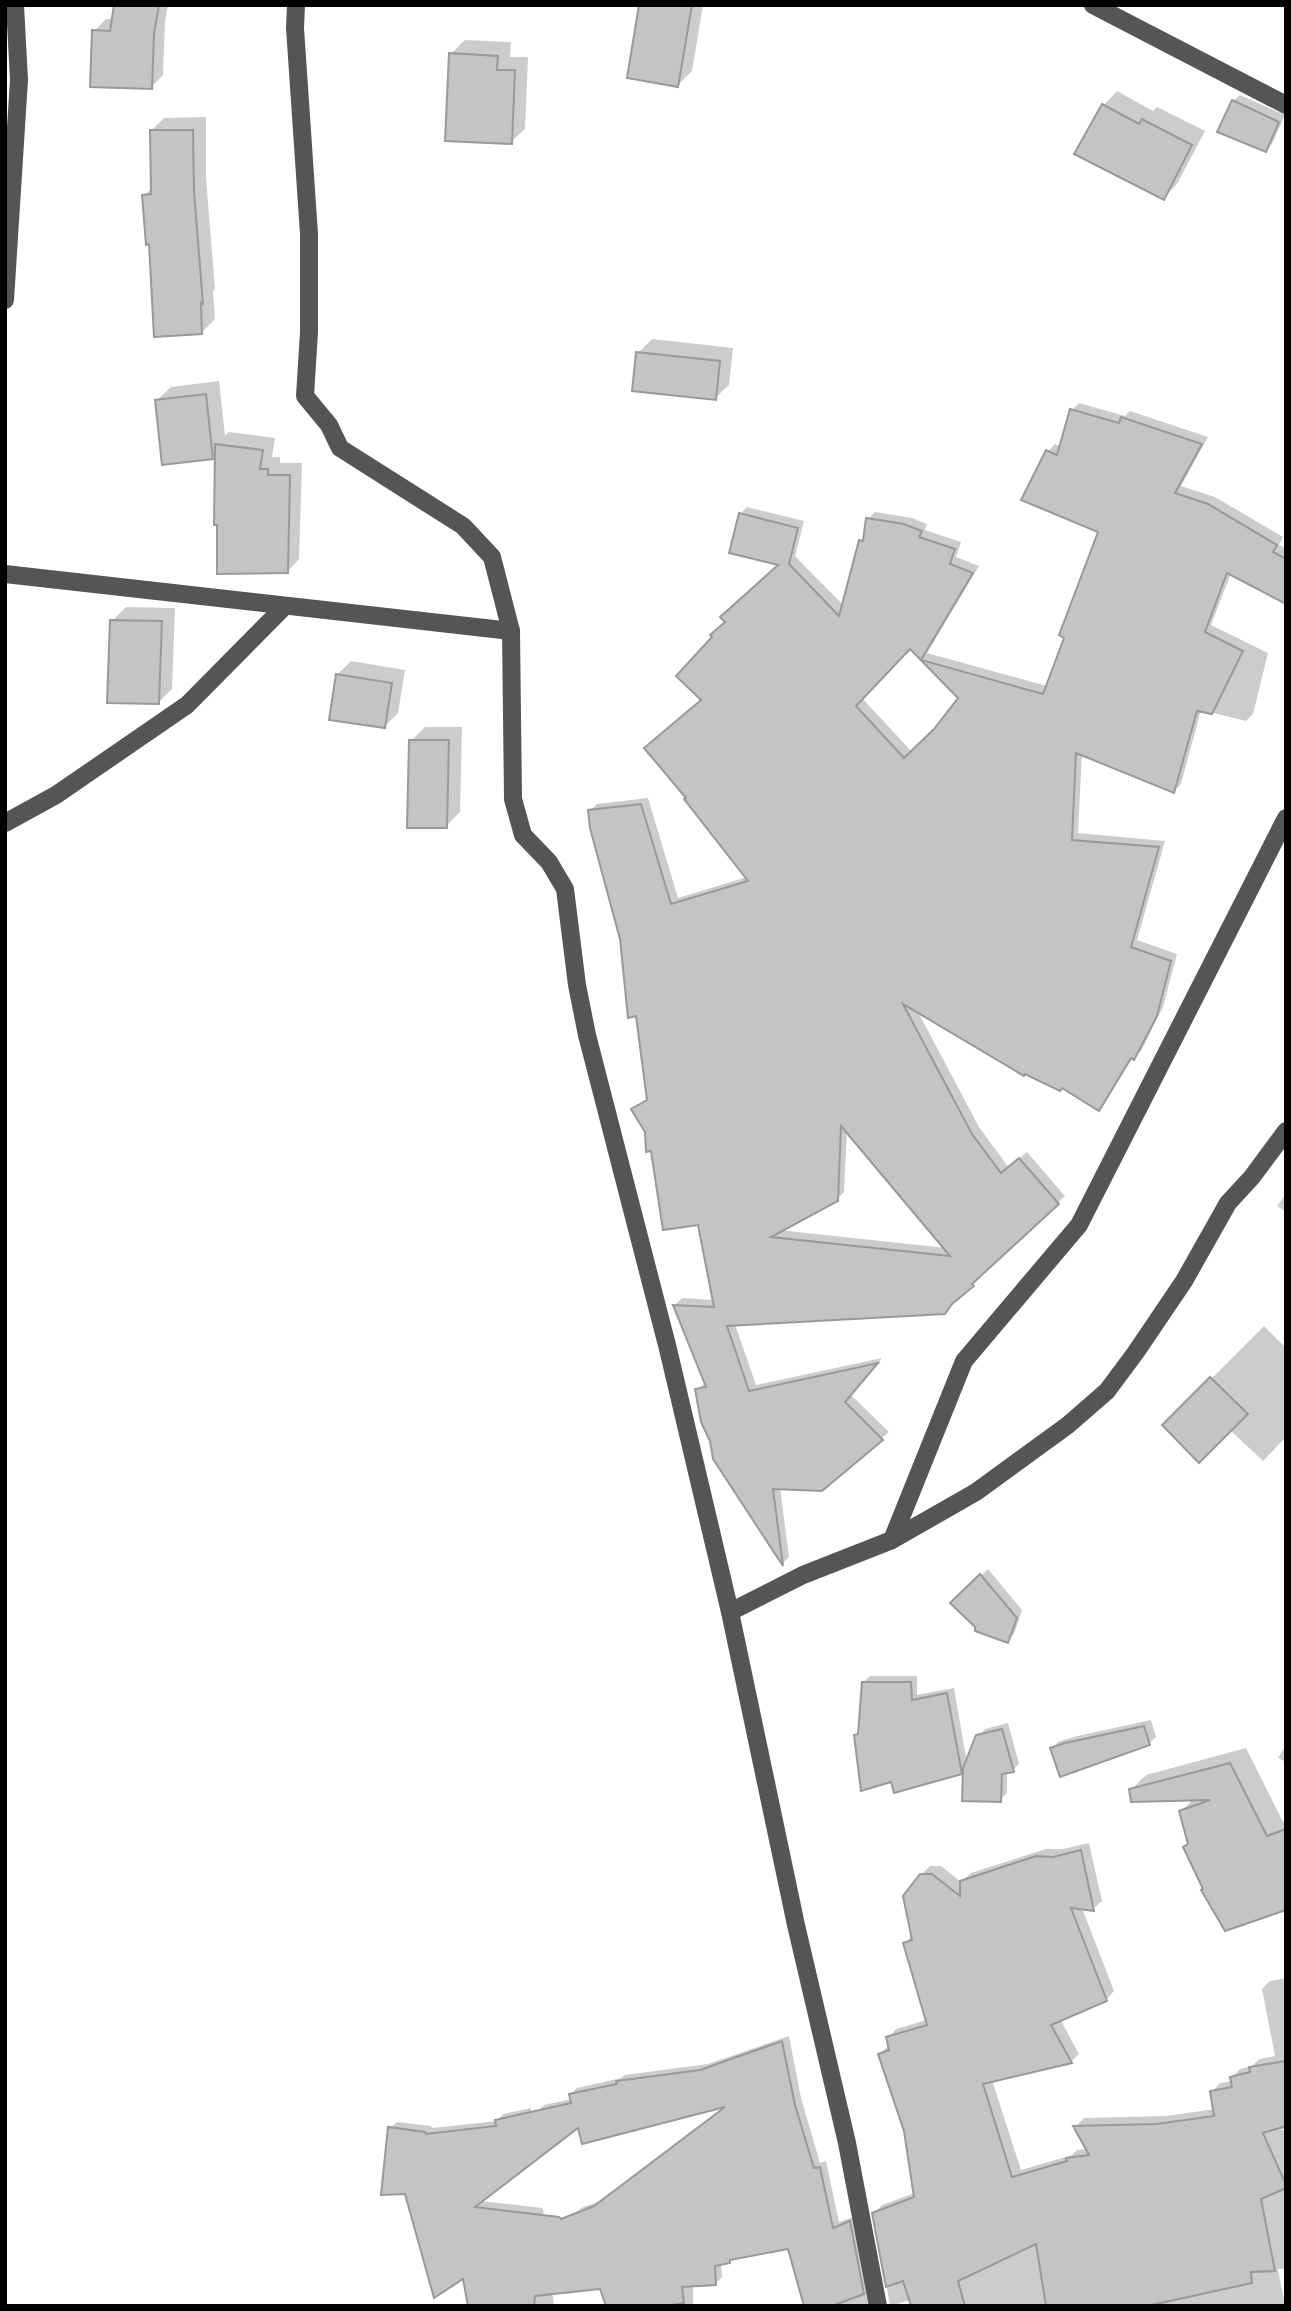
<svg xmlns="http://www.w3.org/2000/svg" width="1291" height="2311" viewBox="0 0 1291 2311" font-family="'Work Sans',sans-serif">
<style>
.shadow{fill:#0003;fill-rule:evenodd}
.building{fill:#c4c4c4;stroke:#999;stroke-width:2;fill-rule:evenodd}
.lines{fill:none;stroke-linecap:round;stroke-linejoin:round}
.minor{stroke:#555;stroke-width:18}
</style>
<rect width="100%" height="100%" fill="#fff"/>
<!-- shadow -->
<g class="shadow">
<polygon points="116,5 168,5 165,21 163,75 151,87 94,31 106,19 114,19"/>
<polygon points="641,5 703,5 692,71 678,85"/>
<polygon points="465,40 511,42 510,57 528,57 525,129 511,142 451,54"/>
<polygon points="1117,91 1153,111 1157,107 1205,131 1177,184 1164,198 1077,154 1104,105"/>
<polygon points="1240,95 1285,115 1272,144 1265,150 1233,101"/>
<polygon points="206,117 206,178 215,289 213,291 215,319 202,332 151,242 144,196 153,187 151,131 164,118"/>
<polygon points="652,339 733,348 729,385 715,398 638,353"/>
<polygon points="219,381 225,436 229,432 275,438 272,457 280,457 280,463 302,463 299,559 287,572 216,452 212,457 157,400 171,387"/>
<path d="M1079 403 1125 416 1130 411 1208 437 1181 486 1215 497 1283 537 1279 545 1286 548V602L1231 573 1211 625 1268 653 1253 714 1246 721 1201 710 1181 784 1174 791 1082 753 1078 833 1165 841 1137 940 1177 954 1163 1007 1141 1051 1133 1057 1106 1101 1099 1108 1063 1086 917 1010 979 1127 1009 1168 1027 1152 1065 1196 978 1276 980 1278 945 1312 735 1324 756 1385 882 1358 851 1395 889 1432 822 1489 780 1487 789 1557 783 1563 715 1459 697 1390 706 1382 675 1305 682 1298 714 1300 700 1223 653 1149 646 1132 633 1109 649 1097 638 1014 590 811 597 804 648 798 678 898 747 877 703 699 727 621 781 564 740 514 747 507 804 521 795 556 844 606 861 541 865 537 868 519 875 512 912 518 927 524 925 530 961 542 956 557 979 566 927 653 1047 686 1066 637 1100 531 1024 499 1048 451 1055 444 1061 447 1072 410ZM910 647 960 698 936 729 912 752 862 698ZM847 1130 946 1248 779 1230 837 1199 844 1192Z"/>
<polygon points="126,607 175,608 172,689 158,703 112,621"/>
<polygon points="351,661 405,670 398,713 385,726 337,675"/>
<polygon points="425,727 462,727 460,812 446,826 411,741"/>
<polygon points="1286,1194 1286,1212 1277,1206"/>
<polygon points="1264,1326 1286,1348 1286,1437 1263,1461 1230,1430 1165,1425"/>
<polygon points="988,1569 1022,1610 1014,1634 1007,1641 976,1626 952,1603"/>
<polygon points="870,1676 917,1676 917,1695 954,1688 967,1763 978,1736 985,1729 1008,1723 1019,1764 1013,1770 1007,1771 1007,1793 1000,1800 965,1769 961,1773 892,1780 856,1735 860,1731 863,1683"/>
<polygon points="1151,1720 1156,1737 1149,1743 1052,1749 1058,1742 1073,1737"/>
<polygon points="1286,1745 1286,1762 1278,1758"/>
<polygon points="1246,1748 1283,1822 1286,1820 1286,1908 1205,1888 1181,1811 1194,1799 1131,1790 1146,1775"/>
<polygon points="1089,1843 1102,1901 1093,1909 1082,1908 1114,1991 1106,2000 1060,2019 1079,2054 1071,2062 992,2080 1021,2170 1072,2155 1077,2150 1088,2149 1076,2126 1084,2118 1166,2116 1215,2109 1212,2092 1220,2083 1233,2081 1232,2077 1240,2069 1252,2066 1259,2059 1275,2056 1262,1989 1270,1981 1286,1978 1286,2128 1280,2130 1286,2130 1286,2269 1278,2269 1285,2306 912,2306 911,2300 890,2306 874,2214 882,2205 915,2193 906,2130 880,2054 888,2046 888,2038 896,2029 927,2020 905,1943 913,1935 921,1875 930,1866 941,1866 961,1882 971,1873 1046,1849 1063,1849"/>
<polygon points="789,2036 801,2098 820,2163 826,2161 839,2222 857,2216 874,2306 806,2306 789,2247 733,2258 721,2263 722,2277 715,2284 693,2285 693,2306 608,2306 575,2215 581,2208 603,2200 729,2104 579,2125 537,2112 544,2105 572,2099 571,2094 577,2088 621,2078 625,2075 708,2064"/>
<polygon points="531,2108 536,2156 480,2201 543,2208 554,2306 470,2306 465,2276 390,2128 397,2122 431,2126 432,2128 497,2121 503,2114"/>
</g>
<!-- building -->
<g class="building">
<polygon points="114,5 159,5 154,34 152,89 90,87 92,30 110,31"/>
<polygon points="639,5 692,5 678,87 627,78"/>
<polygon points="449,53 498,56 497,70 515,70 512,144 445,141"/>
<polygon points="1232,100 1279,122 1266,152 1217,132"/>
<polygon points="1102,104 1139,124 1142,119 1192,145 1164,200 1074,154"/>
<polygon points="150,130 193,130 194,191 203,304 201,303 202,334 154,337 149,244 146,245 142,195 151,194"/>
<polygon points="636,352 720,361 716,400 632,391"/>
<polygon points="206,394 213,459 162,465 155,400"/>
<path d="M1070 409 1119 423 1121 417 1202 444 1175 493 1208 504 1277 545 1273 552 1286 559V604L1227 573 1205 632 1243 651 1212 714 1197 711 1174 793 1076 753 1072 840 1159 847 1131 947 1171 961 1157 1016 1134 1060 1131 1058 1099 1111 1062 1088 1060 1091 1025 1074 1024 1076 903 1004 972 1134 1001 1173 1019 1158 1059 1204 972 1284 974 1286 952 1304 945 1314 727 1326 749 1391 878 1363 845 1402 883 1440 822 1491 773 1489 783 1566 713 1459 710 1441 701 1422 695 1389 706 1387 673 1305 714 1307 698 1225 663 1230 651 1151 646 1152 645 1132 631 1109 647 1100 636 1016 628 1018 620 939 590 828 588 810 641 804 671 904 748 881 684 799 686 798 644 748 701 700 676 676 712 637 710 635 725 622 720 617 778 565 729 553 739 513 798 528 789 564 839 616 859 540 863 541 866 518 904 524 922 531 919 537 955 549 950 564 973 573 921 660 1043 694 1064 638 1059 635 1098 532 1021 500 1046 450 1057 455ZM910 649 958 698 934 729 904 758 856 706ZM841 1126 950 1256 771 1237 838 1201Z"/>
<polygon points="215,444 263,450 260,469 268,469 268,475 290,475 288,573 217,574 217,525 214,525"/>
<polygon points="110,620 162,621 159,704 107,703"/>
<polygon points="336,674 392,683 385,728 329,720"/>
<polygon points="409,740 449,740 447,828 407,828"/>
<polygon points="1210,1377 1248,1414 1199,1463 1162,1425"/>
<polygon points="980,1574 1017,1618 1008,1643 975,1631 975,1627 950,1603"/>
<polygon points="862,1682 911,1682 912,1700 947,1693 962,1774 894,1793 891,1782 861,1791 854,1735 858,1734"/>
<polygon points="1144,1726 1150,1745 1060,1777 1050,1748 1065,1743"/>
<polygon points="1002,1729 1014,1772 1002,1774 1001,1802 962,1801 963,1768 976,1735"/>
<polygon points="1230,1763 1267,1836 1286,1829 1286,1910 1225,1931 1201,1890 1203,1889 1183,1847 1188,1844 1179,1811 1210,1800 1131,1802 1129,1789"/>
<polygon points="1081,1850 1094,1911 1071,1908 1107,2001 1051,2025 1072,2063 983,2084 1012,2177 1067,2161 1066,2158 1089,2155 1073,2126 1156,2124 1214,2116 1210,2091 1232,2087 1230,2077 1250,2072 1249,2067 1286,2061 1286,2126 1263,2133 1286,2185 1286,2188 1261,2199 1275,2271 1251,2272 1252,2283 1147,2306 1046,2306 1036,2244 958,2281 965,2306 911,2306 903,2281 886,2287 872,2213 914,2197 904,2131 878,2054 889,2050 886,2037 927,2025 903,1943 912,1940 903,1896 920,1874 932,1874 960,1896 960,1881 1036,1856 1053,1857"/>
<path d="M782 2041 795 2105 814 2168 820 2167 833 2228 850 2221 864 2294 832 2306H804L788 2249 730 2260V2263L715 2266 716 2285 682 2287 684 2303 665 2306H606L600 2289 535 2296 534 2306H468L463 2279 434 2298 405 2194 381 2195 388 2127 425 2132 426 2134 496 2126 495 2120 571 2103 569 2094 617 2084 616 2081 700 2070ZM725 2107 594 2206 561 2219 559 2217 475 2207 578 2128 582 2144Z"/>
</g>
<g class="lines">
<!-- minor -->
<g class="minor">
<polyline points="296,5 295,28 309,234 309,332 305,396 329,425 340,448 463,526 492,557 511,631 513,799 523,835 549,862 565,889 577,985 587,1035 668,1349 730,1612 796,1925 847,2143 878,2306"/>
<polyline points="1093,5 1286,105"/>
<polyline points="5,300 19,80 15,5"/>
<polyline points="5,574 511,631"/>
<polyline points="5,823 56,795 187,705 285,606"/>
<polyline points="892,1540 964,1361 1079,1225 1286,818"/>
<polyline points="730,1612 803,1575 892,1540 976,1492 1068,1425 1107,1391 1136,1352 1184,1281 1228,1203 1252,1177 1286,1131"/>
</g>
</g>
<!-- border -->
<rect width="1291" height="2311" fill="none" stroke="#000000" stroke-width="14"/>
</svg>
